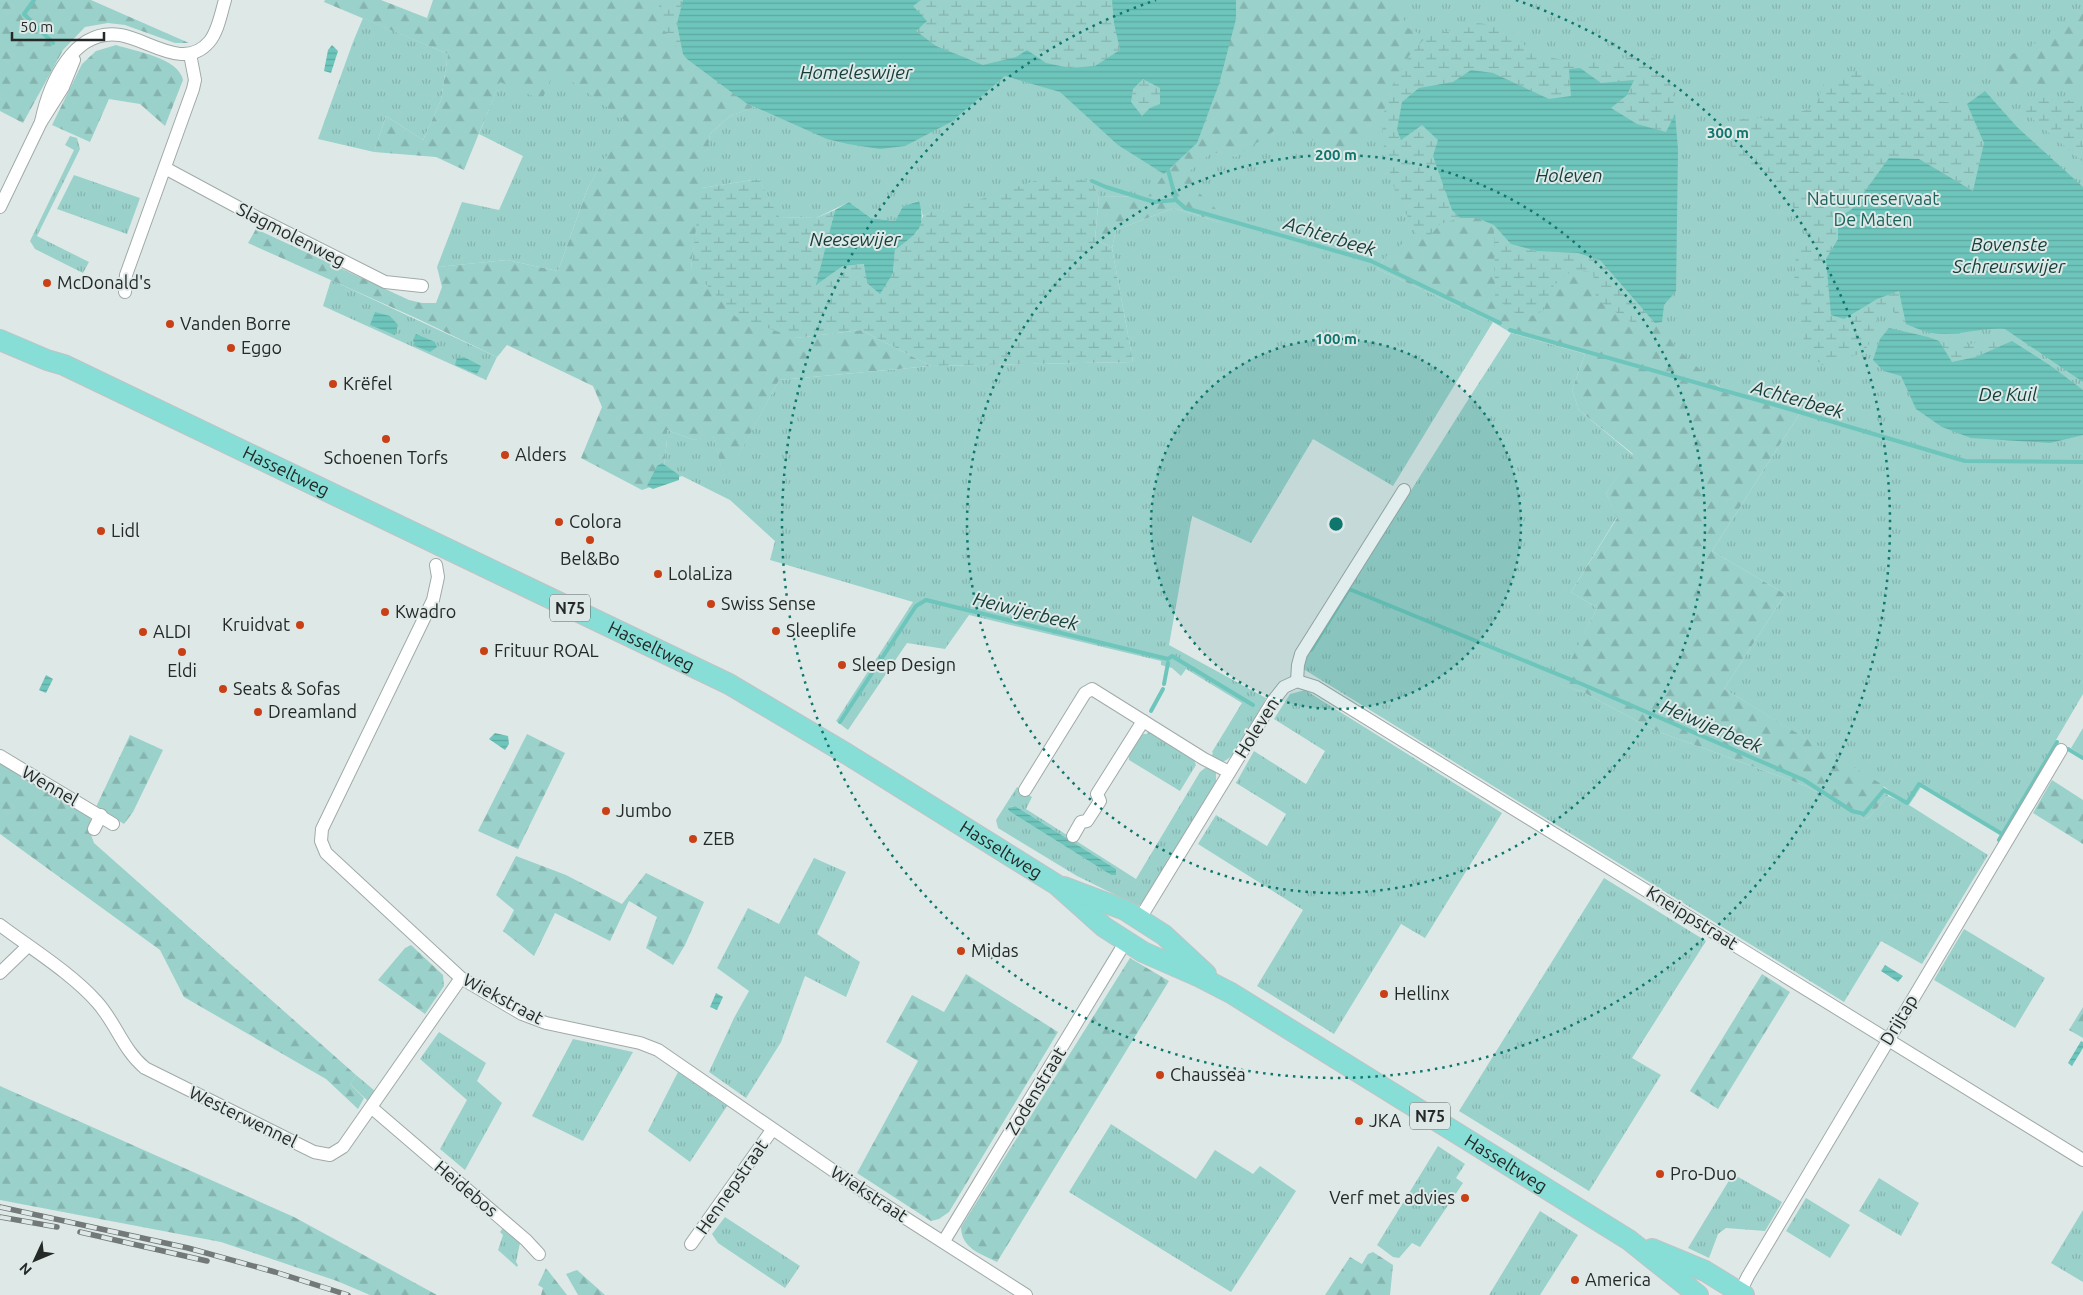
<svg xmlns="http://www.w3.org/2000/svg" width="2083" height="1295" viewBox="0 0 2083 1295" font-family="Ubuntu,sans-serif">
<style>
.grass{fill:url(#grass-tufts);fill-rule:evenodd}
.forest{fill:url(#forest-firs)}
.wetland{fill:url(#wetland-marsh)}
.water{fill:url(#water-rules);fill-rule:evenodd}
.lines{fill:none;stroke-linecap:round;stroke-linejoin:round}
.stream{stroke:#6dc5bb;stroke-width:4}
.minor-casing{stroke:#a0aaa9;stroke-width:14}
.primary-casing{stroke:#c2c3c3;stroke-width:22}
.minor{stroke:#fff;stroke-width:12}
.primary{stroke:#86ded6;stroke-width:20}
.rail-casing{stroke:#727978;stroke-width:5.5}
.rail{stroke:#dee9e7;stroke-width:4;stroke-dasharray:11;stroke-linecap:butt}
.ring{fill:none;stroke:#0f766e;stroke-width:2.5;stroke-dasharray:2.5 5}
.poi-dot{fill:#c94016;stroke:#dee9e7;stroke-width:2}
.labels{text-anchor:middle;stroke-width:4;stroke-linejoin:round;paint-order:stroke}
.shield{fill:#dee9e7;stroke:#5c6361;stroke-width:1}
.shield-label{font-size:16px;font-weight:bold;fill:#252928}
.park-label{font-size:18px;fill:#1c635d;stroke:#dee9e7}
.street-label{font-size:18px;fill:#252928;stroke:#dee9e7}
.poi-label{font-size:18px;fill:#252928;stroke:#dee9e7;text-anchor:start}
.water-label{font-size:19px;font-style:italic;fill:#143e3a;stroke:#dee9e7}
.centre{fill:#0f766e;stroke:#dee9e7;stroke-width:2.5}
.ring-label{font-size:15px;text-anchor:middle;font-weight:bold;fill:#0f766e;stroke:#dee9e7;stroke-width:4;stroke-linejoin:round;paint-order:stroke}
</style>
<defs>
<pattern id="grass-tufts" width="24" height="20" patternUnits="userSpaceOnUse" patternTransform="scale(1.25)"><rect width="24" height="20" fill="#9ad1ca"/><path d="M3 7l-1-3M5 7V3M7 7l1-3M15 17l-1-3M17 17v-4M19 17l1-3" fill="none" stroke="#85b3ae"/></pattern>
<pattern id="forest-firs" width="22" height="20" patternUnits="userSpaceOnUse" patternTransform="scale(1.25)"><rect width="22" height="20" fill="#9ad1ca"/><path d="M5 1l3.5 6h-7zM16 11l3.5 6h-7z" fill="#85b3ae"/></pattern>
<pattern id="wetland-marsh" width="20" height="14" patternUnits="userSpaceOnUse" patternTransform="scale(1.25)"><rect width="20" height="14" fill="#9ad1ca"/><path d="M1 5h8M5 5V1M11 12h8M15 12V8" fill="none" stroke="#85b3ae"/></pattern>
<pattern id="water-rules" width="6" height="5" patternUnits="userSpaceOnUse" patternTransform="scale(1.25)"><rect width="6" height="5" fill="#6dc5bb"/><path d="M0 2.5h6" fill="none" stroke="#5ea9a1"/></pattern>
</defs>
<rect width="100%" height="100%" fill="#dee9e7"/>
<!-- grass -->
<g class="grass">
<path d="M511 0H2083V694L2002 832 1923 784 1909 805 1988 855 1922 964 1881 941 1844 1002 1300 667 1466 403 1511 333 1585 354 1572 390 1579 410 1633 455 1606 493 1617 517 1571 592 1597 608 1560 684 1583 692 1654 730 1806 786 1867 819 1888 796 1907 804 1882 785 1724 689 1785 594 1712 551 1800 413 1720 387 1710 379 1385 258 1377 269 1493 322 1393 486 1313 439 1251 543 1192 516 1169 645 1266 698C1259 713 1238 758 1222 762L1211 757 1213 753 1212 752 1242 703 1186 669 1181 676 1172 668 1161 665V661L969 615 945 649 907 643 848 730 836 721 913 602 770 560 775 541 730 500 682 476 662 483 667 440V430L694 440 713 435 725 480 779 380 931 366 1133 362 1112 248 1116 230 1174 208 1225 224 1148 197 1099 196 1092 181 1075 180 942 212H931L923 216 918 201 903 206 895 221 871 218 849 202 816 218 778 217 759 179 701 188 710 134 730 116 754 107 575 83 628 122 588 187 558 271 507 260 437 267 462 202 499 210 523 156 479 134 500 81Z"/>
<polygon points="363,18 448,54 441,100 423,140 386,116 374,152 318,139 353,42"/>
<polygon points="70,136 77,138 80,149 37,236 89,262 83,273 35,249 30,241 74,150 65,145"/>
<polygon points="74,175 140,198 127,234 57,209"/>
<polygon points="331,280 497,357 486,380 323,306"/>
<polygon points="1305,690 1502,813 1425,938 1401,924 1334,1034 1257,986 1303,910 1198,844 1216,815 1267,846 1286,814 1236,783 1254,751 1306,784 1325,751 1274,719 1290,694"/>
<polygon points="2083,728 2083,756 2071,748"/>
<polygon points="1149,729 1193,757 1196,765 1180,791 1129,760 1128,751 1143,734 1147,734"/>
<path d="M1205 768H1212L1216 773V784L1144 902 1138 906 1077 876 998 828 996 820 1017 787 1032 797 1026 809 1136 879 1200 772ZM1015 806 1116 869V875H1111L1009 811 1010 807Z"/>
<polygon points="814,858 846,872 817,934 860,962 846,997 805,976 781,1042 746,1098 709,1072 734,1018 749,991 717,968 748,908 779,924"/>
<polygon points="1604,878 1706,941 1632,1058 1661,1075 1589,1191 1459,1111"/>
<polygon points="1964,929 2045,978 2015,1028 1934,980"/>
<polygon points="439,1032 486,1063 477,1081 502,1103 465,1170 440,1149 467,1100 420,1059"/>
<polygon points="573,1039 633,1052 583,1141 532,1116"/>
<polygon points="678,1072 727,1106 690,1162 648,1131"/>
<polygon points="356,1075 375,1091 368,1101 350,1084"/>
<polygon points="1111,1124 1196,1179 1215,1150 1253,1174 1260,1166 1296,1191 1231,1292 1069,1192"/>
<polygon points="1438,1146 1465,1164 1456,1178 1463,1183 1420,1247 1412,1243 1399,1258 1393,1257 1377,1245"/>
<polygon points="1733,1174 1782,1202 1765,1231 1726,1228 1718,1234 1709,1258 1688,1248"/>
<polygon points="1879,1178 1919,1203 1901,1236 1859,1211"/>
<polygon points="1806,1198 1850,1225 1830,1258 1786,1231"/>
<polygon points="2083,1210 2083,1282 2051,1263"/>
<polygon points="1540,1211 1578,1235 1540,1295 1489,1295"/>
<polygon points="725,1217 800,1266 785,1288 718,1243 712,1234"/>
<polygon points="503,1228 520,1243 516,1262 518,1265 517,1267 498,1250 503,1235 500,1232"/>
</g>
<!-- forest -->
<g class="forest">
<polygon points="0,0 91,0 189,43 175,43 125,25 108,23 85,27 63,50 23,123 0,111"/>
<polygon points="325,0 381,0 427,18 433,0 658,0 663,29 683,54 746,103 755,107 730,116 710,134 691,268 796,338 861,330 931,366 779,380 725,481 713,436 694,440 667,430 667,440 662,483 642,490 581,458 602,407 593,386 507,345 497,357 418,319 248,243 256,229 409,300 422,303 436,303 442,287 437,267 507,260 558,271 588,187 627,122 574,83 554,71 542,100 500,82 464,170 436,157 374,152 386,116 423,140 441,100 448,54 324,2"/>
<polygon points="1236,0 1393,0 1408,28 1426,37 1409,56 1387,95 1382,126 1350,150 1319,143 1281,126 1236,157 1212,152 1189,172 1196,190 1235,227 1174,208 1116,230 1112,248 1095,239 1099,196 1148,197 1164,174 1197,143 1236,19"/>
<polygon points="2083,7 2083,85 2000,84 1970,62 1991,64 2066,29"/>
<path d="M116 45C134 51 179 58 183 80L165 126 140 104 109 99 90 142 52 125 82 64 96 51Z"/>
<polygon points="1460,218 1477,218 1494,225 1494,273 1543,311 1554,285 1573,269 1593,272 1655,323 1662,322 1676,348 1719,387 1800,413 1712,551 1785,594 1724,689 1883,785 1888,796 1867,819 1806,786 1654,730 1583,692 1559,684 1597,608 1571,592 1617,518 1606,493 1633,454 1579,410 1572,390 1585,354 1511,333 1493,322 1377,269 1388,254 1416,234 1427,239 1440,224"/>
<polygon points="527,734 565,753 518,849 478,831"/>
<polygon points="130,735 163,750 133,812 124,824 96,807"/>
<polygon points="0,763 87,814 92,821 89,829 94,843 356,1075 350,1084 364,1098 358,1109 326,1079 184,997 160,950 0,834"/>
<polygon points="2052,780 2083,800 2083,844 2033,813"/>
<polygon points="516,856 566,875 622,904 646,873 704,902 685,945 673,965 646,948 657,917 629,901 610,941 555,913 534,956 503,931 514,910 496,895"/>
<polygon points="411,945 443,975 444,986 425,1014 378,980 405,948"/>
<path d="M1130 958 1169 981 997 1262C981 1254 961 1248 961 1227Z"/>
<polygon points="966,974 1058,1032 949,1212 939,1219 931,1221 857,1173 918,1061 886,1042 912,995 944,1012"/>
<polygon points="1762,974 1790,992 1718,1109 1690,1091"/>
<polygon points="2083,1007 2083,1038 2069,1030"/>
<polygon points="0,1086 294,1217 437,1295 370,1295 337,1281 221,1242 0,1200"/>
<polygon points="1373,1252 1393,1265 1390,1295 1325,1295 1350,1257 1362,1264 1368,1254"/>
<polygon points="546,1268 567,1295 541,1295 543,1288 538,1285"/>
<polygon points="577,1270 605,1295 578,1295 566,1274"/>
</g>
<!-- wetland -->
<g class="wetland">
<polygon points="658,0 683,0 677,24 683,54 663,29"/>
<polygon points="921,0 1112,0 1114,23 1120,50 1095,66 1070,68 1046,63 1027,50 1016,57 983,65 936,46 916,31 926,21 913,6"/>
<polygon points="1478,23 1510,28 1526,47 1557,59 1604,63 1650,52 1665,73 1672,87 1675,114 1666,132 1637,124 1611,108 1627,95 1601,83 1580,68 1569,69 1571,96 1549,99 1493,73 1471,70 1453,82 1419,88 1402,102 1397,130 1402,140 1422,125 1438,140 1452,210 1460,218 1440,224 1427,239 1416,234 1395,191 1384,149 1382,126 1387,95 1409,56 1426,37"/>
<polygon points="1861,69 1913,99 1967,104 1984,143 1974,191 1919,159 1889,158 1852,209 1838,218 1838,239 1826,259 1844,319 1877,299 1899,291 1906,324 1886,305 1875,310 1879,329 1863,353 1822,365 1806,351 1794,290 1796,249 1807,232 1793,207 1782,200 1783,191 1728,156 1740,119 1778,117 1815,108 1824,83"/>
<polygon points="1143,79 1160,88 1160,105 1150,108 1142,116 1130,102 1133,89"/>
<polygon points="2039,97 2083,102 2083,162 2021,109"/>
<polygon points="1050,176 1092,181 1099,196 1095,239 1112,248 1133,362 931,366 861,330 796,338 736,317 691,268 701,188 759,179 779,217 816,218 835,210 817,284 843,266 865,264 867,283 893,273 895,250 917,232 923,216 931,212 942,212"/>
<polygon points="1494,225 1511,244 1537,251 1578,253 1600,260 1655,323 1637,326 1596,299 1593,272 1574,269 1554,285 1543,311 1529,317 1510,311 1495,296"/>
<polygon points="1939,341 1964,345 1986,341 2012,341 1976,357 1952,362"/>
</g>
<!-- water -->
<g class="water">
<path d="M683 0H921L913 6 927 21 916 31 936 46 983 65 1016 57 1027 50 1046 63 1070 68 1095 66 1120 50 1114 23 1112 0H1236V19L1219 84 1197 143 1164 174 1118 145 1060 92 1005 76 951 122 905 146 880 149 848 144 827 139 746 103 687 59 683 54 677 24ZM1143 79 1160 88V104L1150 108 1142 116 1131 102 1133 89Z"/>
<polygon points="332,45 338,51 331,73 324,71 328,50"/>
<polygon points="1580,68 1601,83 1634,80 1627,95 1611,108 1637,124 1666,132 1675,114 1678,149 1676,291 1664,305 1662,322 1655,323 1600,260 1578,253 1537,251 1511,244 1494,225 1477,218 1460,218 1452,210 1433,156 1438,140 1422,125 1401,140 1397,130 1402,102 1419,88 1453,82 1471,70 1493,73 1549,99 1571,96 1569,69"/>
<path d="M1985 91 2017 127 2083 187V382L2005 329C1980 327 1957 337 1932 333 1924 332 1914 327 1906 324L1899 291 1877 299 1844 319 1831 315 1826 259 1838 239V218L1852 209 1889 158 1919 159 1973 191 1984 143 1967 104Z"/>
<path d="M919 201C927 230 916 233 895 250L893 273 880 294 867 283 864 264 843 266 816 285 835 210 849 202 871 218 895 221 903 206Z"/>
<polygon points="375,312 390,316 398,325 395,335 370,325"/>
<polygon points="1889,328 1928,337 1939,341 1952,362 1976,357 2012,341 2051,366 2083,390 2083,435 2050,443 1971,438 1942,427 1916,409 1901,376 1884,371 1873,360 1880,339"/>
<polygon points="416,334 435,342 437,347 430,352 415,346 413,340"/>
<polygon points="464,357 481,366 477,374 455,365 457,358"/>
<polygon points="662,463 679,475 679,480 653,489 647,486 657,466"/>
<polygon points="46,675 53,679 46,693 39,690"/>
<polygon points="495,733 508,736 509,744 505,750 489,739"/>
<polygon points="1015,806 1116,869 1116,875 1111,875 1009,811 1008,808"/>
<polygon points="1885,965 1903,976 1898,982 1881,971"/>
<polygon points="716,993 723,997 717,1010 710,1007"/>
<polygon points="2081,1041 2083,1042 2083,1048 2072,1066 2068,1063"/>
</g>
<g class="lines">
<!-- stream -->
<g class="stream">
<polyline points="34,0 24,14 53,43"/>
<polyline points="1168,170 1176,200 1185,208 1371,261 1500,323"/>
<polyline points="1092,181 1106,187 1154,202 1176,200"/>
<polyline points="1510,330 1779,406 1965,461 2083,462"/>
<polyline points="1311,650 1349,589 1584,685 1804,780 1852,811 1864,814 1884,790 1907,803 1919,784 2002,834"/>
<polyline points="1164,684 1168,663"/>
<polyline points="1151,711 1163,689"/>
<polyline points="840,722 916,606 926,600 1168,659 1172,656 1253,705"/>
<polyline points="2068,749 2083,758"/>
<polyline points="1999,840 2057,742"/>
</g>
<defs>
<g id="minor">
<path d="M41 122C49 84 73 28 120 35 148 39 184 71 209 42 218 32 221 13 225 0"/>
<polyline points="165,168 256,217 385,282 422,286"/>
<polyline points="0,207 41,122 63,87 74,60"/>
<polyline points="125,292 126,275 193,89 195,80 190,54"/>
<polyline points="436,565 438,577 433,600 322,829 321,841 326,853 461,978 522,1014 546,1023 640,1043 658,1050 860,1189 1026,1295"/>
<polyline points="1297,681 1316,687 2083,1160"/>
<polyline points="1297,681 1298,665 1301,654 1404,490"/>
<polyline points="0,756 113,824"/>
<polyline points="1025,790 1085,693 1092,689 1204,759 1229,772"/>
<polyline points="94,829 101,815"/>
<polyline points="1073,836 1081,822 1087,821 1100,801 1097,794 1143,721"/>
<polyline points="1139,920 1273,701 1284,687 1297,681"/>
<path d="M0 925C32 949 71 973 97 1002 116 1023 123 1050 145 1068L314 1152 330 1155 343 1147 461 978"/>
<polyline points="0,973 28,946"/>
<polyline points="372,1108 526,1240 539,1254"/>
<polyline points="944,1241 1126,941"/>
<polyline points="691,1244 772,1130"/>
<polyline points="1740,1292 1748,1276 2061,750"/>
</g>
<g id="primary">
<path id="s1" d="M0 340 47 360 64 365 729 684 847 754 1057 885 1104 927 1143 952 1200 977 1231 993 1629 1240 1698 1295"/>
<polyline points="1064,887 1125,910 1164,935 1206,974"/>
<polyline points="1652,1249 1705,1271 1744,1295"/>
</g>
</defs>
<!-- minor casing -->
<use href="#minor" class="minor-casing"/>
<!-- primary casing -->
<use href="#primary" class="primary-casing"/>
<!-- minor -->
<use href="#minor" class="minor"/>
<!-- primary -->
<use href="#primary" class="primary"/>
<defs>
<g id="rail">
<polyline points="0,1207 188,1248 275,1272 348,1295"/>
<polyline points="0,1217 57,1227"/>
<polyline points="80,1232 207,1261"/>
</g>
</defs>
<!-- rail casing -->
<use href="#rail" class="rail-casing"/>
<!-- rail -->
<use href="#rail" class="rail"/>
</g>
<!-- distance rings -->
<circle cx="1336" cy="524" r="185" fill="#0f766e" fill-opacity=".12"/>
<g class="ring">
<circle cx="1336" cy="524" r="185"/>
<circle cx="1336" cy="524" r="369"/>
<path d="M1516 0A554 554 0 1 1 1156 0"/>
</g>
<!-- markers -->
<g class="poi-dot">
<circle cx="47" cy="283" r="5"/>
<circle cx="170" cy="324" r="5"/>
<circle cx="231" cy="348" r="5"/>
<circle cx="333" cy="384" r="5"/>
<circle cx="386" cy="439" r="5"/>
<circle cx="505" cy="455" r="5"/>
<circle cx="559" cy="522" r="5"/>
<circle cx="101" cy="531" r="5"/>
<circle cx="590" cy="540" r="5"/>
<circle cx="658" cy="574" r="5"/>
<circle cx="711" cy="604" r="5"/>
<circle cx="385" cy="612" r="5"/>
<circle cx="300" cy="625" r="5"/>
<circle cx="776" cy="631" r="5"/>
<circle cx="143" cy="632" r="5"/>
<circle cx="484" cy="651" r="5"/>
<circle cx="182" cy="652" r="5"/>
<circle cx="842" cy="665" r="5"/>
<circle cx="223" cy="689" r="5"/>
<circle cx="258" cy="712" r="5"/>
<circle cx="606" cy="811" r="5"/>
<circle cx="693" cy="839" r="5"/>
<circle cx="961" cy="951" r="5"/>
<circle cx="1384" cy="994" r="5"/>
<circle cx="1160" cy="1075" r="5"/>
<circle cx="1359" cy="1121" r="5"/>
<circle cx="1660" cy="1174" r="5"/>
<circle cx="1465" cy="1198" r="5"/>
<circle cx="1575" cy="1280" r="5"/>
</g>
<g class="labels">
<!-- shield labels -->
<g class="shield">
<rect x="550" y="594.5" width="40" height="27" rx="4"/>
<rect x="1410" y="1102.5" width="40" height="27" rx="4"/>
</g>
<g class="shield-label">
<text x="570" y="614">N75</text>
<text x="1430" y="1122">N75</text>
</g>
<!-- park labels -->
<g class="park-label">
<text x="1873" y="205">Natuurreservaat<tspan x="1873" dy="21">De Maten</tspan></text>
</g>
<!-- street labels -->
<g class="street-label">
<text transform="translate(291 235) rotate(27)" y="6">Slagmolenweg</text>
<text dy="6" stroke="none"><textPath href="#s1" startOffset="315">Hasseltweg</textPath></text>
<text dy="6" stroke="none"><textPath href="#s1" startOffset="720">Hasseltweg</textPath></text>
<text transform="translate(1257 728) rotate(-58)" y="6">Holeven</text>
<text transform="translate(50 786) rotate(30)" y="6">Wennel</text>
<text dy="6" stroke="none"><textPath href="#s1" startOffset="1125">Hasseltweg</textPath></text>
<text transform="translate(1692 918) rotate(32)" y="6">Kneippstraat</text>
<text transform="translate(503 999) rotate(28)" y="6">Wiekstraat</text>
<text transform="translate(1899 1020) rotate(-59)" y="6">Drijtap</text>
<text transform="translate(1036 1091) rotate(-59)" y="6">Zodenstraat</text>
<text transform="translate(243 1117) rotate(26)" y="6">Westerwennel</text>
<text dy="6" stroke="none"><textPath href="#s1" startOffset="1721">Hasseltweg</textPath></text>
<text transform="translate(732 1187) rotate(-55)" y="6">Hennepstraat</text>
<text transform="translate(466 1189) rotate(40)" y="6">Heidebos</text>
<text transform="translate(869 1194) rotate(33)" y="6">Wiekstraat</text>
</g>
<!-- poi labels -->
<g class="poi-label">
<text x="57" y="289">McDonald's</text>
<text x="180" y="330">Vanden Borre</text>
<text x="241" y="354">Eggo</text>
<text x="343" y="390">Krëfel</text>
<text x="515" y="461">Alders</text>
<text x="386" y="464" text-anchor="middle">Schoenen Torfs</text>
<text x="569" y="528">Colora</text>
<text x="111" y="537">Lidl</text>
<text x="590" y="565" text-anchor="middle">Bel&amp;Bo</text>
<text x="668" y="580">LolaLiza</text>
<text x="721" y="610">Swiss Sense</text>
<text x="395" y="618">Kwadro</text>
<text x="290" y="631" text-anchor="end">Kruidvat</text>
<text x="786" y="637">Sleeplife</text>
<text x="153" y="638">ALDI</text>
<text x="494" y="657">Frituur ROAL</text>
<text x="852" y="671">Sleep Design</text>
<text x="182" y="677" text-anchor="middle">Eldi</text>
<text x="233" y="695">Seats &amp; Sofas</text>
<text x="268" y="718">Dreamland</text>
<text x="616" y="817">Jumbo</text>
<text x="703" y="845">ZEB</text>
<text x="971" y="957">Midas</text>
<text x="1394" y="1000">Hellinx</text>
<text x="1170" y="1081">Chaussea</text>
<text x="1369" y="1127">JKA</text>
<text x="1670" y="1180">Pro-Duo</text>
<text x="1455" y="1204" text-anchor="end">Verf met advies</text>
<text x="1585" y="1286">America</text>
</g>
<!-- water labels -->
<g class="water-label">
<text x="856" y="79">Homeleswijer</text>
<text x="1569" y="182">Holeven</text>
<text transform="translate(1330 236) rotate(17)" y="7">Achterbeek</text>
<text x="855" y="246">Neesewijer</text>
<text x="2009" y="251">Bovenste<tspan x="2009" dy="22">Schreurswijer</tspan></text>
<text x="2008" y="401">De Kuil</text>
<text transform="translate(1798 399) rotate(16)" y="7">Achterbeek</text>
<text transform="translate(1026 611) rotate(14)" y="7">Heiwijerbeek</text>
<text transform="translate(1712 726) rotate(23)" y="7">Heiwijerbeek</text>
</g>
</g>
<circle cx="1336" cy="524" r="8" class="centre"/>
<g class="ring-label">
<text x="1728" y="138">300 m</text>
<text x="1336" y="160">200 m</text>
<text x="1336" y="344">100 m</text>
</g>
<!-- north arrow -->
<g transform="translate(35 1260) rotate(226)" stroke="#dee9e7" stroke-width="4" paint-order="stroke">
<path d="M0-4L9 19L0 12L-9 19Z" fill="#252928"/>
<text y="-8" font-size="14" font-weight="bold" text-anchor="middle" fill="#252928">N</text>
</g>
<!-- scale -->
<path d="M12 32v8h92v-8" fill="none" stroke="#252928" stroke-width="2.5"/>
<text x="20" y="32" font-size="15" fill="#252928" stroke="#dee9e7" stroke-width="4" paint-order="stroke">50 m</text>
</svg>
